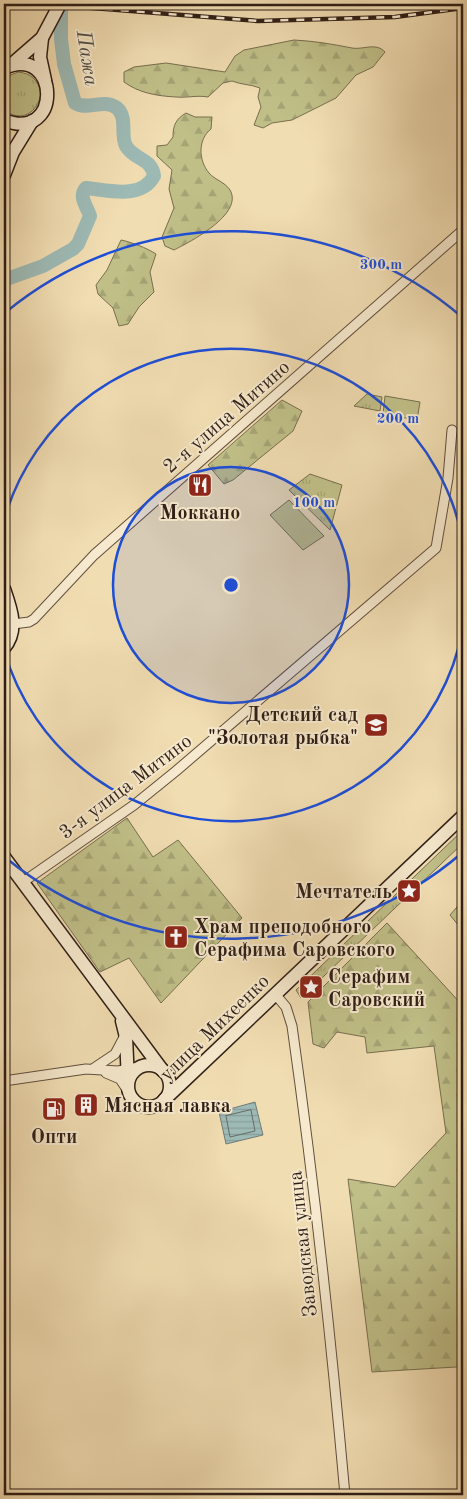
<svg xmlns="http://www.w3.org/2000/svg" width="467" height="1499" viewBox="0 0 467 1499" font-family="'Old Standard TT',serif">
<style>
.grass{fill:url(#grass-tufts);stroke:#786e4f}
.forest{fill:url(#forest-firs);stroke:#786e4f}
.pitch{fill:#c0bf88;stroke:#786e4f}
.water{fill:url(#water-rules);stroke:#717c75}
.lines{fill:none;stroke-linecap:round;stroke-linejoin:round}
.shore{stroke:#666c66;stroke-width:1}
.river{stroke:#9dbab5;stroke-width:14}
.street-casing{stroke:#604e3d;stroke-width:11}
.secondary-casing{stroke:#2f1e16;stroke-width:15}
.street{stroke:#f6e9cd;stroke-width:9}
.secondary{stroke:#f6e9cd;stroke-width:12}
.rail-casing{stroke:#2f1e16;stroke-width:4.5}
.rail{stroke:#f6e9cd;stroke-width:2.5;stroke-dasharray:8;stroke-linecap:butt}
.ring{fill:none;stroke:#1d4ed8;stroke-width:2.5}
.labels{text-anchor:middle;stroke-width:4;stroke-linejoin:round;paint-order:stroke}
.street-label{font-size:20px;fill:#2f1e16;stroke:#f6e9cd}
.poi-label{font-size:20px;font-weight:bold;fill:#2f1e16;stroke:#f6e9cd;text-anchor:start}
.water-label{font-size:21px;font-style:italic;fill:#504d46;stroke:#f6e9cd}
.centre{fill:#1d4ed8;stroke:#f6e9cd;stroke-width:2.5}
.ring-label{font-size:15px;text-anchor:middle;font-weight:bold;fill:#1d4ed8;stroke:#f6e9cd;stroke-width:4;stroke-linejoin:round;paint-order:stroke}
</style>
<defs>
<pattern id="grass-tufts" width="24" height="20" patternUnits="userSpaceOnUse" patternTransform="scale(1.25)"><rect width="24" height="20" fill="#c0bf88"/><path d="M3 7l-1-3M5 7V3M7 7l1-3M15 17l-1-3M17 17v-4M19 17l1-3" fill="none" stroke="#a5a475"/></pattern>
<pattern id="forest-firs" width="22" height="20" patternUnits="userSpaceOnUse" patternTransform="scale(1.25)"><rect width="22" height="20" fill="#c0bf88"/><path d="M5 1l3.5 6h-7zM16 11l3.5 6h-7z" fill="#a5a475"/></pattern>
<pattern id="water-rules" width="6" height="5" patternUnits="userSpaceOnUse" patternTransform="scale(1.25)"><rect width="6" height="5" fill="#9dbab5"/><path d="M0 2.5h6" fill="none" stroke="#889f9b"/></pattern>
</defs>
<rect width="100%" height="100%" fill="#f1ddb2"/>
<filter id="stains"><feTurbulence type="fractalNoise" baseFrequency=".004" numOctaves="4"/><feColorMatrix values="0 0 0 0 .2 0 0 0 0 .09 0 0 0 0 .02 0 0 0 .5 -.17"/></filter>
<radialGradient id="worn" r=".72"><stop offset=".6" stop-color="#630" stop-opacity="0"/><stop offset="1" stop-color="#630" stop-opacity=".3"/></radialGradient>
<!-- grass -->
<g class="grass">
<path d="M18 72C31 73 38 80 41 93 38 113 21 123 4 110V78Z"/>
<polygon points="367,394 382,397 380,411 354,406"/>
<polygon points="310,474 342,485 330,530 289,490"/>
<polygon points="463,830 463,843 301,998 296,990"/>
<polygon points="463,900 463,931 450,915"/>
</g>
<!-- forest -->
<g class="forest">
<path d="M294 40C314 41 332 44 352 48 363 50 376 42 385 52L373 67 356 75 336 98 292 120 272 123 263 128 254 125 261 107 258 97 260 88C250 84 242 85 232 81L223 83 208 97C197 95 187 98 176 97 157 96 139 93 124 82V72L134 67 166 63 225 72 235 56 244 50Z"/>
<path d="M186 113 195 117H212L211 129C198 139 198 160 209 173 215 180 225 182 230 190 244 214 190 242 174 250L165 246 162 237 174 208 169 189 172 170 157 156V146L167 145 173 137C173 125 176 119 186 113Z"/>
<path d="M121 240C131 242 147 248 156 254L150 272 154 292 139 307 128 324 119 326 113 308 98 294 96 285 107 270Z"/>
<polygon points="282,400 302,411 293,431 233,480 224,484 208,465"/>
<polygon points="127,818 153,857 178,840 242,918 161,1003 129,958 100,972 37,883"/>
<polygon points="387,923 463,1006 463,1365 456,1367 372,1372 348,1179 395,1187 446,1133 434,1046 367,1053 365,1037 337,1032 324,1048 313,1044 308,1002"/>
</g>
<!-- pitch -->
<g class="pitch">
<polygon points="385,396 420,402 417,420 383,414"/>
<polygon points="289,500 324,536 303,550 270,515"/>
</g>
<!-- water -->
<polygon class="water" points="255,1102 263,1135 226,1144 219,1112"/>
<g class="lines">
<!-- shore -->
<polygon class="shore" points="251,1110 255,1131 230,1137 226,1116"/>
<!-- river -->
<path class="river" d="M4 280 43 266 73 249 78 244 90 216C87 206 78 197 86 188 108 190 141 200 154 176 152 158 134 160 126 146 120 135 128 118 117 108 103 98 88 111 75 103L64 64 61 39V4"/>
<defs>
<g id="street">
<polyline points="13,624 29,622 34,619 94,555 463,230"/>
<polyline points="23,882 134,805 176,771 436,548 448,478 452,430"/>
<path d="M275 994 286 1007 292 1026C314 1182 331 1338 345 1495"/>
<polyline points="94,1068 115,1054 124,1037"/>
<polyline points="106,1073 120,1079 130,1094"/>
<polyline points="4,1081 86,1069 118,1071 140,1067"/>
</g>
<g id="secondary">
<polyline points="42,38 40,57 45,80"/>
<polyline points="11,65 42,38 60,4"/>
<path d="M4 68C60 43 63 144 4 120"/>
<polyline points="4,175 13,152 32,121"/>
<path d="M4 589C11 609 19 630 4 648"/>
<polyline points="4,857 163,1071"/>
<polyline points="122,1021 126,1037 128,1081"/>
<circle cx="149" cy="1086" r="21"/>
<polyline points="164,1100 463,816"/>
</g>
</defs>
<!-- street casing -->
<use href="#street" class="street-casing"/>
<!-- secondary casing -->
<use href="#secondary" class="secondary-casing"/>
<!-- street -->
<use href="#street" class="street"/>
<!-- secondary -->
<use href="#secondary" class="secondary"/>
<defs>
<polyline id="rail" points="41,4 258,21 395,17 463,8"/>
</defs>
<!-- rail casing -->
<use href="#rail" class="rail-casing"/>
<!-- rail -->
<use href="#rail" class="rail"/>
</g>
<!-- distance rings -->
<circle cx="231" cy="585" r="118" fill="#1d4ed8" fill-opacity=".12"/>
<g class="ring">
<circle cx="231" cy="585" r="118"/>
<path d="M463 628A236 236 0 0 1 4 650M4 520A236 236 0 0 1 463 542"/>
<path d="M463 852A354 354 0 0 1 6 858M6 312A354 354 0 0 1 463 318"/>
</g>
<!-- icons -->
<defs>
<symbol id="restaurant-square" viewBox="-11 -11 22 22"><rect x="-9" y="-9" width="18" height="18" rx="4" fill="#8f2418" stroke="#f6e9cd"/><path d="M-5-6h1v4h1v-4h1v4h1v-4h1v5L-1.5 .5V6h-2V.5L-5-1ZM5-6V6H3V1.5H1.5Q1.5-4 5-6Z" fill="#fff"/></symbol>
<symbol id="school-square" viewBox="-11 -11 22 22"><rect x="-9" y="-9" width="18" height="18" rx="4" fill="#8f2418" stroke="#f6e9cd"/><path d="M0-5L7-2L0 1L-7-2ZM-4 1L0 2.5L4 1V4Q0 6-4 4Z" fill="#fff"/></symbol>
<symbol id="sight-square" viewBox="-11 -11 22 22"><rect x="-9" y="-9" width="18" height="18" rx="4" fill="#8f2418" stroke="#f6e9cd"/><path d="M0-6L1.8-2.2L6-1.7L2.9 1.2L3.7 5.4L0 3.3L-3.7 5.4L-2.9 1.2L-6-1.7L-1.8-2.2Z" fill="#fff"/></symbol>
<symbol id="church-square" viewBox="-11 -11 22 22"><rect x="-9" y="-9" width="18" height="18" rx="4" fill="#8f2418" stroke="#f6e9cd"/><path d="M-1.2-6h2.4v3.5h3.3v2.4h-3.3V6h-2.4V-.1h-3.3v-2.4h3.3Z" fill="#fff"/></symbol>
<symbol id="building-square" viewBox="-11 -11 22 22"><rect x="-9" y="-9" width="18" height="18" rx="4" fill="#8f2418" stroke="#f6e9cd"/><path d="M-4-6H4V6H1V3H-1V6H-4ZM-2.5-4.3h1.7v1.8h-1.7ZM.8-4.3h1.7v1.8H.8ZM-2.5-1h1.7V.8h-1.7ZM.8-1h1.7V.8H.8Z" fill="#fff"/></symbol>
<symbol id="fuel-square" viewBox="-11 -11 22 22"><rect x="-9" y="-9" width="18" height="18" rx="4" fill="#8f2418" stroke="#f6e9cd"/><path d="M-5.5-6h7V0h2V4h1.3V-2.5L3-4.5l.8-.8L6-3V5H2.5V1h-1V6h-7ZM-4.2-4.7v3.2H.2V-4.7Z" fill="#fff"/></symbol>
</defs>
<g fill-rule="evenodd">
<use href="#restaurant-square" x="186" y="471" width="28" height="28"/>
<use href="#school-square" x="362" y="711" width="28" height="28"/>
<use href="#sight-square" x="395" y="877" width="28" height="28"/>
<use href="#church-square" x="162" y="923" width="28" height="28"/>
<use href="#sight-square" x="297" y="973" width="28" height="28"/>
<use href="#building-square" x="72" y="1091" width="28" height="28"/>
<use href="#fuel-square" x="40" y="1095" width="28" height="28"/>
</g>
<g class="labels">
<!-- street labels -->
<g class="street-label">
<text transform="translate(226 416) rotate(-41)" y="7">2-я улица Митино</text>
<text transform="translate(125 786) rotate(-37)" y="7">3-я улица Митино</text>
<text transform="translate(214 1027) rotate(-44)" y="7">улица Михеенко</text>
<text transform="translate(302 1244) rotate(-96)" y="7">Заводская улица</text>
</g>
<!-- poi labels -->
<g class="poi-label">
<text x="200" y="519" text-anchor="middle">Моккано</text>
<text x="358" y="721" text-anchor="end">Детский сад<tspan x="358" dy="23">"Золотая рыбка"</tspan></text>
<text x="392" y="898" text-anchor="end">Мечтатель</text>
<text x="194" y="933">Храм преподобного<tspan x="194" dy="23">Серафима Саровского</tspan></text>
<text x="328" y="983">Серафим<tspan x="328" dy="23">Саровский</tspan></text>
<text x="104" y="1112">Мясная лавка</text>
<text x="54" y="1143" text-anchor="middle">Опти</text>
</g>
<!-- water labels -->
<g class="water-label">
<text transform="translate(88 58) rotate(81)" y="7">Пажа</text>
</g>
</g>
<circle cx="231" cy="585" r="8" class="centre"/>
<g class="ring-label">
<text x="381" y="269">300 m</text>
<text x="398" y="423">200 m</text>
<text x="314" y="507">100 m</text>
</g>
<!-- margin -->
<rect width="467" height="1499" fill="none" stroke="#f1ddb2" stroke-width="20"/>
<rect x="5" y="5" width="457" height="1489" fill="none" stroke="#2f1e16" stroke-width="2.5"/>
<rect x="10" y="10" width="447" height="1479" fill="none" stroke="#2f1e16"/>
<rect width="100%" height="100%" filter="url(#stains)"/>
<rect width="100%" height="100%" fill="url(#worn)"/>
</svg>
